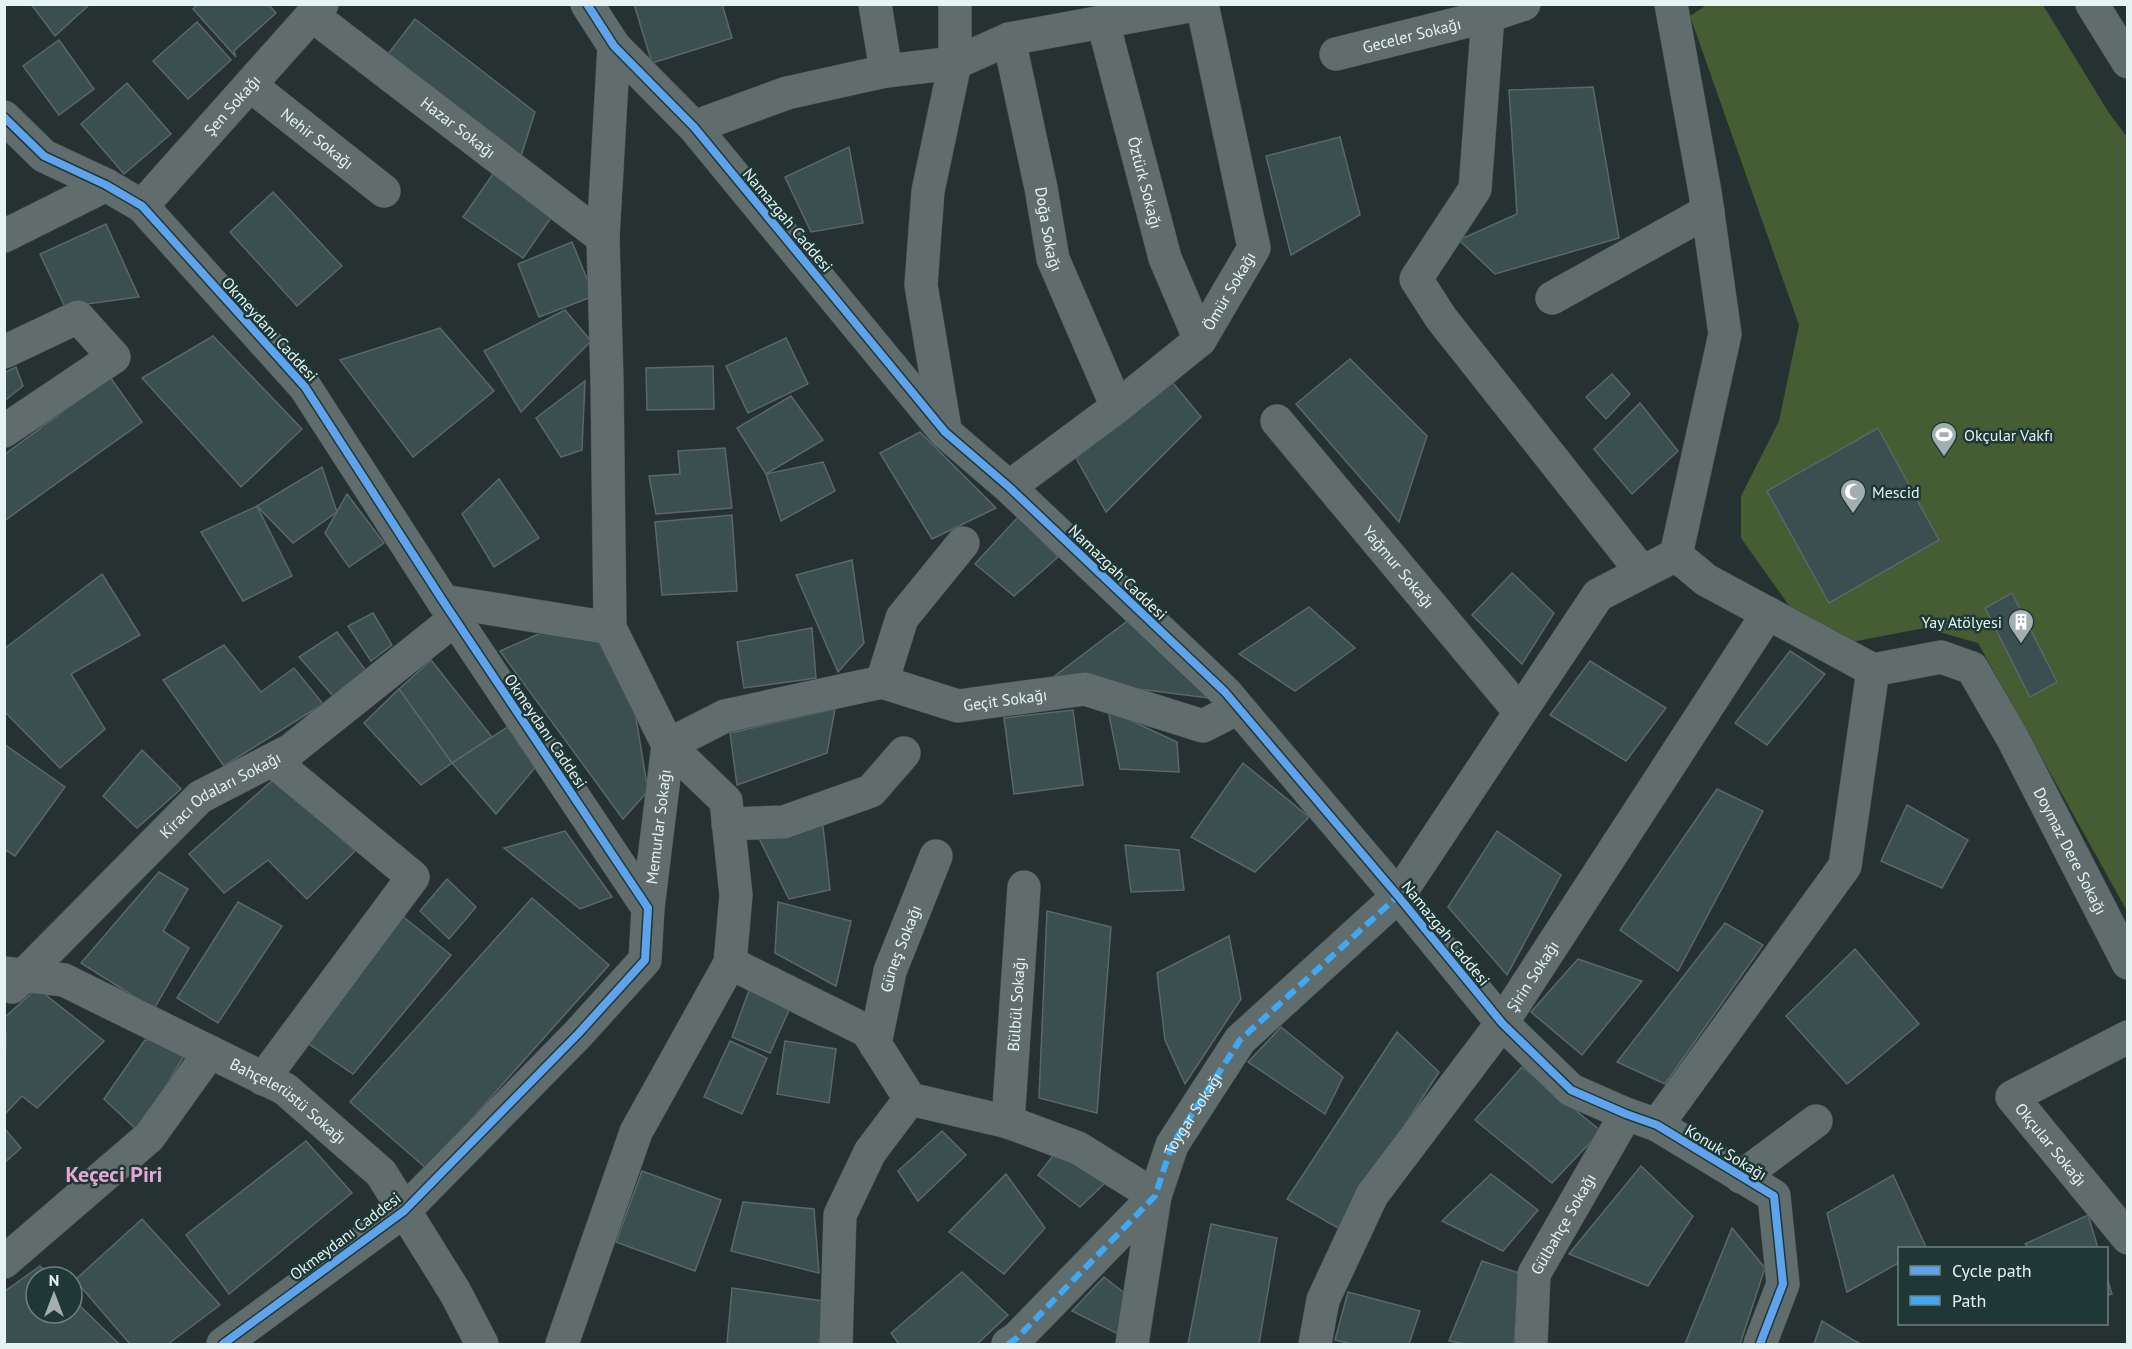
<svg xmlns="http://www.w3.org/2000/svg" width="2132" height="1349" viewBox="0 0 2132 1349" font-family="'PT Sans',sans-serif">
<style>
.green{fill:#465d33}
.building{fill:#3b4e50;stroke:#5d6768;stroke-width:1.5}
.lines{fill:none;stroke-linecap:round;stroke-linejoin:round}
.minor-casing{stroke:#414d4c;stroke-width:34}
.minor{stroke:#616c6c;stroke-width:33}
.quiet{stroke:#3fa9f5;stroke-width:6;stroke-dasharray:12 6;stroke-linecap:butt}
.cycleway-casing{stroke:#1f3836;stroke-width:11}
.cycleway{stroke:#60a3ed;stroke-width:8}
.labels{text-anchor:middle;stroke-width:5;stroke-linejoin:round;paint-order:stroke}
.street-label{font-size:16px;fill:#e5f3f2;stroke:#1f3836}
.poi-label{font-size:16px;fill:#e5f3f2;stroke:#1f3836;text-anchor:start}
.district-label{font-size:22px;font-weight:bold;fill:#e8a6d6;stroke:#1f3836}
</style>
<rect width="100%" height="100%" fill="#253231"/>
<!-- green -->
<polygon class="green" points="1708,4 2043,5 2109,113 2127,137 2127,911 1978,643 1925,628 1851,642 1795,614 1741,538 1741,496 1779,421 1799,325 1690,16"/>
<!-- building -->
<g class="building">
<polygon points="31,4 90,4 55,36"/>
<polygon points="198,4 268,4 276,13 234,51 236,57 193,9"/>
<polygon points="634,4 722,4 732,38 652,63"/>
<polygon points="415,19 535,112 521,156 388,54"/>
<polygon points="197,22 231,60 188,99 153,61"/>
<polygon points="59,40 94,89 59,115 23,66"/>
<polygon points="127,83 171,134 124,174 81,124"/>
<polygon points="1593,87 1619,238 1495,274 1459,240 1517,214 1509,90"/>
<polygon points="1340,137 1360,215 1291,255 1266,156"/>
<polygon points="849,147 863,223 811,232 785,177"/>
<polygon points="495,171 555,212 523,258 463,217"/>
<polygon points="273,192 342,266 297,306 230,232"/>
<polygon points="106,224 139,297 65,307 40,254"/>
<polygon points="572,242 594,296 539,317 518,264"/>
<polygon points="565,310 591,341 521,412 484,351"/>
<polygon points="440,328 494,391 413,457 340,360"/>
<polygon points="213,336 302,429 241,487 142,378"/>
<polygon points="786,338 808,384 748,413 726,366"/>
<polygon points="1350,359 1427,436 1399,522 1296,404"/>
<polygon points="713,366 714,409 647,410 646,368"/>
<polygon points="16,367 23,386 4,401 4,373"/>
<polygon points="1612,374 1630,394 1606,419 1586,397"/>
<polygon points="110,377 142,422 4,521 4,455"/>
<polygon points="585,381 582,450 561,457 536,418"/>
<polygon points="1173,383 1201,417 1106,512 1076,458"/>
<polygon points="791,396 823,440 766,474 737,428"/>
<polygon points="1640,403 1678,451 1632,494 1594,449"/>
<polygon points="1878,428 1939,540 1829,603 1767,491"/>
<polygon points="920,432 996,508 932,539 880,453"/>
<polygon points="725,448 732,508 656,514 649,476 680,474 678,451"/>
<polygon points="823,462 835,491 781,521 766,474"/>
<polygon points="322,467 337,512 293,543 257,506"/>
<polygon points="499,479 539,538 494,567 462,514"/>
<polygon points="347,494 384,543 349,567 325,533"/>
<polygon points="257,506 292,576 243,601 201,532"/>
<polygon points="732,515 737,591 662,595 655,522"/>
<polygon points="1018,517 1058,557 1014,596 975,564"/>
<polygon points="852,560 864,643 838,672 796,575"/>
<polygon points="1512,573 1554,613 1522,664 1472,615"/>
<polygon points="102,574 140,635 71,674 105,729 60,768 4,711 4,649"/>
<polygon points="2012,593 2057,682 2030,697 1985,608"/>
<polygon points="1309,607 1355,648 1295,691 1239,654"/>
<polygon points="373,613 392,645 371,661 348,626"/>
<polygon points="1130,619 1209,698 1052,678"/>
<polygon points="812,628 816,678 744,688 737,642"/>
<polygon points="337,632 367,672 334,697 299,657"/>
<polygon points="543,632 600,637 635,712 648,791 623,819 500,651"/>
<polygon points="224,645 261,692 294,668 323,704 224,766 163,680"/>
<polygon points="1790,651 1825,674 1767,745 1735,723"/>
<polygon points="431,660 492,737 452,763 399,689"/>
<polygon points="1590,661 1666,708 1626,761 1550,715"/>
<polygon points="399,689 452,763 421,785 364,723"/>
<polygon points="835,709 827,753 737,785 730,733"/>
<polygon points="1073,710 1083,785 1014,794 1004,718"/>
<polygon points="1108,710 1177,742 1179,772 1120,769"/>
<polygon points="512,724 539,763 496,814 452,763"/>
<polygon points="4,744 65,787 15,856 4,849"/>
<polygon points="142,750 181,789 137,828 103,796"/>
<polygon points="1243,763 1309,817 1255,872 1191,837"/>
<polygon points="274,779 355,851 307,899 268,860 224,893 189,854"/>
<polygon points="1717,789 1763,811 1678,971 1620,930"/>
<polygon points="1907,805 1968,840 1942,888 1881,861"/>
<polygon points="823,826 830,890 789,899 754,828"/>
<polygon points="565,831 612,897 580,909 504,848"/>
<polygon points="1497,831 1561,875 1507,975 1448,907"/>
<polygon points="1125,845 1179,850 1184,890 1131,892"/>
<polygon points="159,872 188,889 163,931 189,948 154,1009 81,963"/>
<polygon points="447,879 476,907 449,939 420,911"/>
<polygon points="532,898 609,965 427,1169 350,1102"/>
<polygon points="238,902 282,926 218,1023 177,998"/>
<polygon points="778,902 851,921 836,986 775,953"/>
<polygon points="1047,911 1111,927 1097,1113 1039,1098"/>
<polygon points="401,915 451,955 353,1074 306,1042"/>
<polygon points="1725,923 1763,945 1665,1084 1617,1062"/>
<polygon points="1229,936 1241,999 1185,1084 1165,1040 1157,973"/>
<polygon points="1855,949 1919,1024 1847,1084 1786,1016"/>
<polygon points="1578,959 1642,981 1582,1055 1531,1012"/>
<polygon points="751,985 790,1008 770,1053 732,1037"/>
<polygon points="37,988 104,1041 37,1108 22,1096 4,1115 6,1035 4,1018"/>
<polygon points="1281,1027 1343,1077 1325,1114 1248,1062"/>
<polygon points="1397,1032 1439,1072 1338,1228 1287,1199"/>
<polygon points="145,1040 192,1043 138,1131 104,1099"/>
<polygon points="730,1041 767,1058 742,1114 704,1097"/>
<polygon points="785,1041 836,1049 829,1103 777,1094"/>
<polygon points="1522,1067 1601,1131 1552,1183 1475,1120"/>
<polygon points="4,1128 21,1148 4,1163"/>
<polygon points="942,1131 966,1155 918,1201 898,1171"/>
<polygon points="306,1141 352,1193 229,1294 186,1235"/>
<polygon points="1063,1143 1104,1184 1080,1207 1038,1175"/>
<polygon points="1641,1166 1693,1216 1648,1286 1569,1254"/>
<polygon points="642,1171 721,1200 695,1271 616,1242"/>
<polygon points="1006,1174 1045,1228 1004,1274 949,1232"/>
<polygon points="1491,1174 1538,1210 1503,1251 1442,1221"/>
<polygon points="1893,1175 1926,1247 1923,1248 1900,1248 1900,1262 1847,1292 1827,1213"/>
<polygon points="743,1202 814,1209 819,1273 731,1251"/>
<polygon points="2088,1215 2098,1248 2029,1248 2025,1244"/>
<polygon points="142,1219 220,1305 168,1344 130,1344 75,1280"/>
<polygon points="1211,1224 1277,1238 1259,1344 1188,1344"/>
<polygon points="1732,1228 1765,1268 1740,1344 1685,1344"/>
<polygon points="1482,1261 1519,1273 1514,1344 1466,1344 1449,1341"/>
<polygon points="40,1266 51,1277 36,1277 36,1313 72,1313 72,1298 119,1344 4,1344 4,1292"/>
<polygon points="962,1272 1008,1315 977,1344 899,1344 891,1333"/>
<polygon points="2106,1275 2112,1294 2106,1296"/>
<polygon points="1104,1277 1127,1295 1118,1334 1072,1311"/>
<polygon points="732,1288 823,1301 819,1344 727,1344"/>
<polygon points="1348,1292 1420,1311 1409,1344 1352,1344 1335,1340"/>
<polygon points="1822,1321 1853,1340 1861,1344 1814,1344"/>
</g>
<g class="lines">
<defs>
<g id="minor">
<polyline points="587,4 614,46 694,127 945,432 1009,487 1225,692 1398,896 1502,1023 1571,1090 1626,1114 1657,1125 1774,1196 1783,1284 1760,1344"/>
<polyline points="875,4 886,71"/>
<polyline points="1524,4 1488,16 1475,189 1416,279 1441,318 1642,572"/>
<polyline points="2092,4 2128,62"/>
<path id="s1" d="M313 16 603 238"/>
<path id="s2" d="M1103 22 1165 258 1200 340"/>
<path id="s3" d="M1009 39 1041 188 1053 259 1117 407"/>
<path id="s4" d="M1336 54 1488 16"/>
<path id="s5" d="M250 85 384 191"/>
<polyline points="4,117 44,156 106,185 142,206 305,387 443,601 648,908 645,960 578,1034 404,1211 223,1344"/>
<polyline points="694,127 787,93 886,71 955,63 1009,39 1200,4"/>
<path id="s6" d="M142 206 322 4"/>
<polyline points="4,236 106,185"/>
<polyline points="1552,298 1708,211"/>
<polyline points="4,352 78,317 114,357 4,431"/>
<path id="s7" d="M1277 421 1520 712"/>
<polyline points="945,429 921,285 928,191 955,63 955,4"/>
<path id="s8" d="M1009 487 1117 407 1200 340 1254 248 1202 4"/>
<polyline points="443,601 610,628"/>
<path id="s9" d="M1873 670 1941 657 1972 668 2013 739 2128 963"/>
<polyline points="882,682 902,618 963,543"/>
<polyline points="728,824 784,822 871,791 904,753"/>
<path id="s10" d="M648 908 668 745 725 716 882 682 958 706 1085 689 1203 726 1238 708"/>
<polyline points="730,963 867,1031 910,1099 1008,1122 1078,1148 1155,1196 1132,1344"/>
<path id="s11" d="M4 973 64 980 285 1089 381 1173 455 1292 482 1344"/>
<path id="s12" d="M12 987 200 797 291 750 455 619"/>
<path id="s13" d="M2128 1037 2012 1097 2128 1238"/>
<path id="s14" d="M875 1044 890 971 936 856"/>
<polyline points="263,1079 413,877 272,760"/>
<path id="s15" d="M1008 1122 1024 887"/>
<polyline points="1657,1125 1845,866 1873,670 1706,580 1676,555 1725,334 1705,192 1671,4"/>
<polyline points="1741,1177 1816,1121"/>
<polyline points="4,1262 149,1137 210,1052"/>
<polyline points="562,1344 636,1132 730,963 736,895 726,801 668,745 610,628 607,380 603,238 614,46"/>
<polyline points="836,1344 840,1215 870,1152 910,1099"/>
<path id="s16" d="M1008 1344 1017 1338 1155 1196 1172 1145 1240 1040 1398 896 1598 595 1676 555"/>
<path id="s17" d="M1315 1344 1323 1300 1372 1195 1502 1023 1768 613"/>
<path id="s18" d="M1531 1344 1534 1274 1626 1114"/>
</g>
</defs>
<!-- minor casing -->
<use href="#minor" class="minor-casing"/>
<!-- minor -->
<use href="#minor" class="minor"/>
<!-- quiet -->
<polyline class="quiet" points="1008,1344 1017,1338 1155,1196 1172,1145 1240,1040 1398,896"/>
<defs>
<g id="cycleway">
<polyline points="587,4 614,46 694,127 945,432 1009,487 1225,692 1398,896 1502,1023 1571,1090 1626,1114 1657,1125 1774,1196 1783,1284 1760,1344"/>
<polyline points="4,117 44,156 106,185 142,206 305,387 443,601 648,908 645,960 578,1034 404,1211 223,1344"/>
</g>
</defs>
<!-- cycleway casing -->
<use href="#cycleway" class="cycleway-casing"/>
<!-- cycleway -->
<use href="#cycleway" class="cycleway"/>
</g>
<!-- icons -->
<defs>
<symbol id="stadium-pin" viewBox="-11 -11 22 30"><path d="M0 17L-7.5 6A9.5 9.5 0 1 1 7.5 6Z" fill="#a2afae" stroke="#1f3836"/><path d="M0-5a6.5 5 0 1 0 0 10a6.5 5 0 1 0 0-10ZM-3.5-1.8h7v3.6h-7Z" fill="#fff"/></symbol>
<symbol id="mosque-pin" viewBox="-11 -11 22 30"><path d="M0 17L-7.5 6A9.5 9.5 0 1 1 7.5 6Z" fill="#a2afae" stroke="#1f3836"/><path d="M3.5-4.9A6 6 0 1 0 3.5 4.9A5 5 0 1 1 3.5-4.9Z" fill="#fff"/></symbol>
<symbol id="building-pin" viewBox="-11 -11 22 30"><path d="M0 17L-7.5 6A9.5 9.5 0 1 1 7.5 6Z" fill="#a2afae" stroke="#1f3836"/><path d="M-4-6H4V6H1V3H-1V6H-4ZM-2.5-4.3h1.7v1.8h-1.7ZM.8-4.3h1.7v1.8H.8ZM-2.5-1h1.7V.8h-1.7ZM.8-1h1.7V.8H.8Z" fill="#fff"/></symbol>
</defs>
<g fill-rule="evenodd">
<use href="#stadium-pin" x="1929" y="420" width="30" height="40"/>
<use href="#mosque-pin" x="1838" y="477" width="30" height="40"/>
<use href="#building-pin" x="2006" y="607" width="30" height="40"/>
</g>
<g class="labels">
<!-- street labels -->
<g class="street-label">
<text dy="6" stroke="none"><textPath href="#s4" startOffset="78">Geceler Sokağı</textPath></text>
<text dy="6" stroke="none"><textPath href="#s6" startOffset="135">Şen Sokağı</textPath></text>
<text dy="6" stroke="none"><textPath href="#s1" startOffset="183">Hazar Sokağı</textPath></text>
<text dy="6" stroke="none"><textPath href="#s5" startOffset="86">Nehir Sokağı</textPath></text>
<text dy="6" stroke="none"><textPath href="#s2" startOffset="166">Öztürk Sokağı</textPath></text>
<text transform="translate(788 220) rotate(50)" y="6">Namazgah Caddesi</text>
<text dy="6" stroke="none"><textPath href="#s3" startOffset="194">Doğa Sokağı</textPath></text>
<text dy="6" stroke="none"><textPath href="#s8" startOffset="298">Ömür Sokağı</textPath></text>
<text transform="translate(270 329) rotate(48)" y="6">Okmeydanı Caddesi</text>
<text dy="6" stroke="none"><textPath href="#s7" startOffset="190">Yağmur Sokağı</textPath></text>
<text transform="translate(1118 572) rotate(44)" y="6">Namazgah Caddesi</text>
<text dy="6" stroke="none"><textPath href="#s10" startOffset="516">Geçit Sokağı</textPath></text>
<text transform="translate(546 731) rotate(56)" y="6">Okmeydanı Caddesi</text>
<text dy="6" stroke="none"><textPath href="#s12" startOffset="285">Kiracı Odaları Sokağı</textPath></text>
<text dy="6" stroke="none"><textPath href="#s10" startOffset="82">Memurlar Sokağı</textPath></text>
<text dy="6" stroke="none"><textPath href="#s9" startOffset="310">Doymaz Dere Sokağı</textPath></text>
<text transform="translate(1446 933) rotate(51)" y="6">Namazgah Caddesi</text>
<text dy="6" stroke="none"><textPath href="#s14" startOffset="99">Güneş Sokağı</textPath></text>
<text dy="6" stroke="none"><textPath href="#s17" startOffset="432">Şirin Sokağı</textPath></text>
<text dy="6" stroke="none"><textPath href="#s15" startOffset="118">Bülbül Sokağı</textPath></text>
<text dy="6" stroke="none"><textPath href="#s11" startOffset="316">Bahçelerüstü Sokağı</textPath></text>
<text dy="6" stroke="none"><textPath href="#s16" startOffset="300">Toygar Sokağı</textPath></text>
<text dy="6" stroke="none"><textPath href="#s13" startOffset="192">Okçular Sokağı</textPath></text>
<text transform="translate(1726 1152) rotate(31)" y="6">Konuk Sokağı</text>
<text dy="6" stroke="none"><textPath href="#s18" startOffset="128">Gülbahçe Sokağı</textPath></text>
<text transform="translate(345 1236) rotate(-37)" y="6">Okmeydanı Caddesi</text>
</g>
<!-- poi labels -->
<g class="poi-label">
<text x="1964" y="441">Okçular Vakfı</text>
<text x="1872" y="498">Mescid</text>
<text x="2002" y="628" text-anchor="end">Yay Atölyesi</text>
</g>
<!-- district labels -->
<g class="district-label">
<text x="114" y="1182">Keçeci Piri</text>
</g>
</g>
<!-- border -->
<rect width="2132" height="1349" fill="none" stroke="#e5f3f2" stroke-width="12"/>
<!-- legend -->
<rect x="1898" y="1247" width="210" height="78" fill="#1f3836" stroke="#6e8381" stroke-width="1.5"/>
<rect x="1910" y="1266" width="30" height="9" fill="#60a3ed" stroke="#6e8381" stroke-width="1.5"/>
<text x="1952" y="1277" font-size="18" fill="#e5f3f2">Cycle path</text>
<rect x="1910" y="1296" width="30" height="9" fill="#3fa9f5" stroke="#6e8381" stroke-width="1.5"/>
<text x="1952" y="1307" font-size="18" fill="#e5f3f2">Path</text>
<!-- north arrow -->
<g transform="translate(54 1295)"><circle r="28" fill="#1f3836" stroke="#6e8381" stroke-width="1.5"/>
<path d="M0-4.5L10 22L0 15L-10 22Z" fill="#a2afae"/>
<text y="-9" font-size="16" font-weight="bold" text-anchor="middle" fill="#e5f3f2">N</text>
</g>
</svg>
